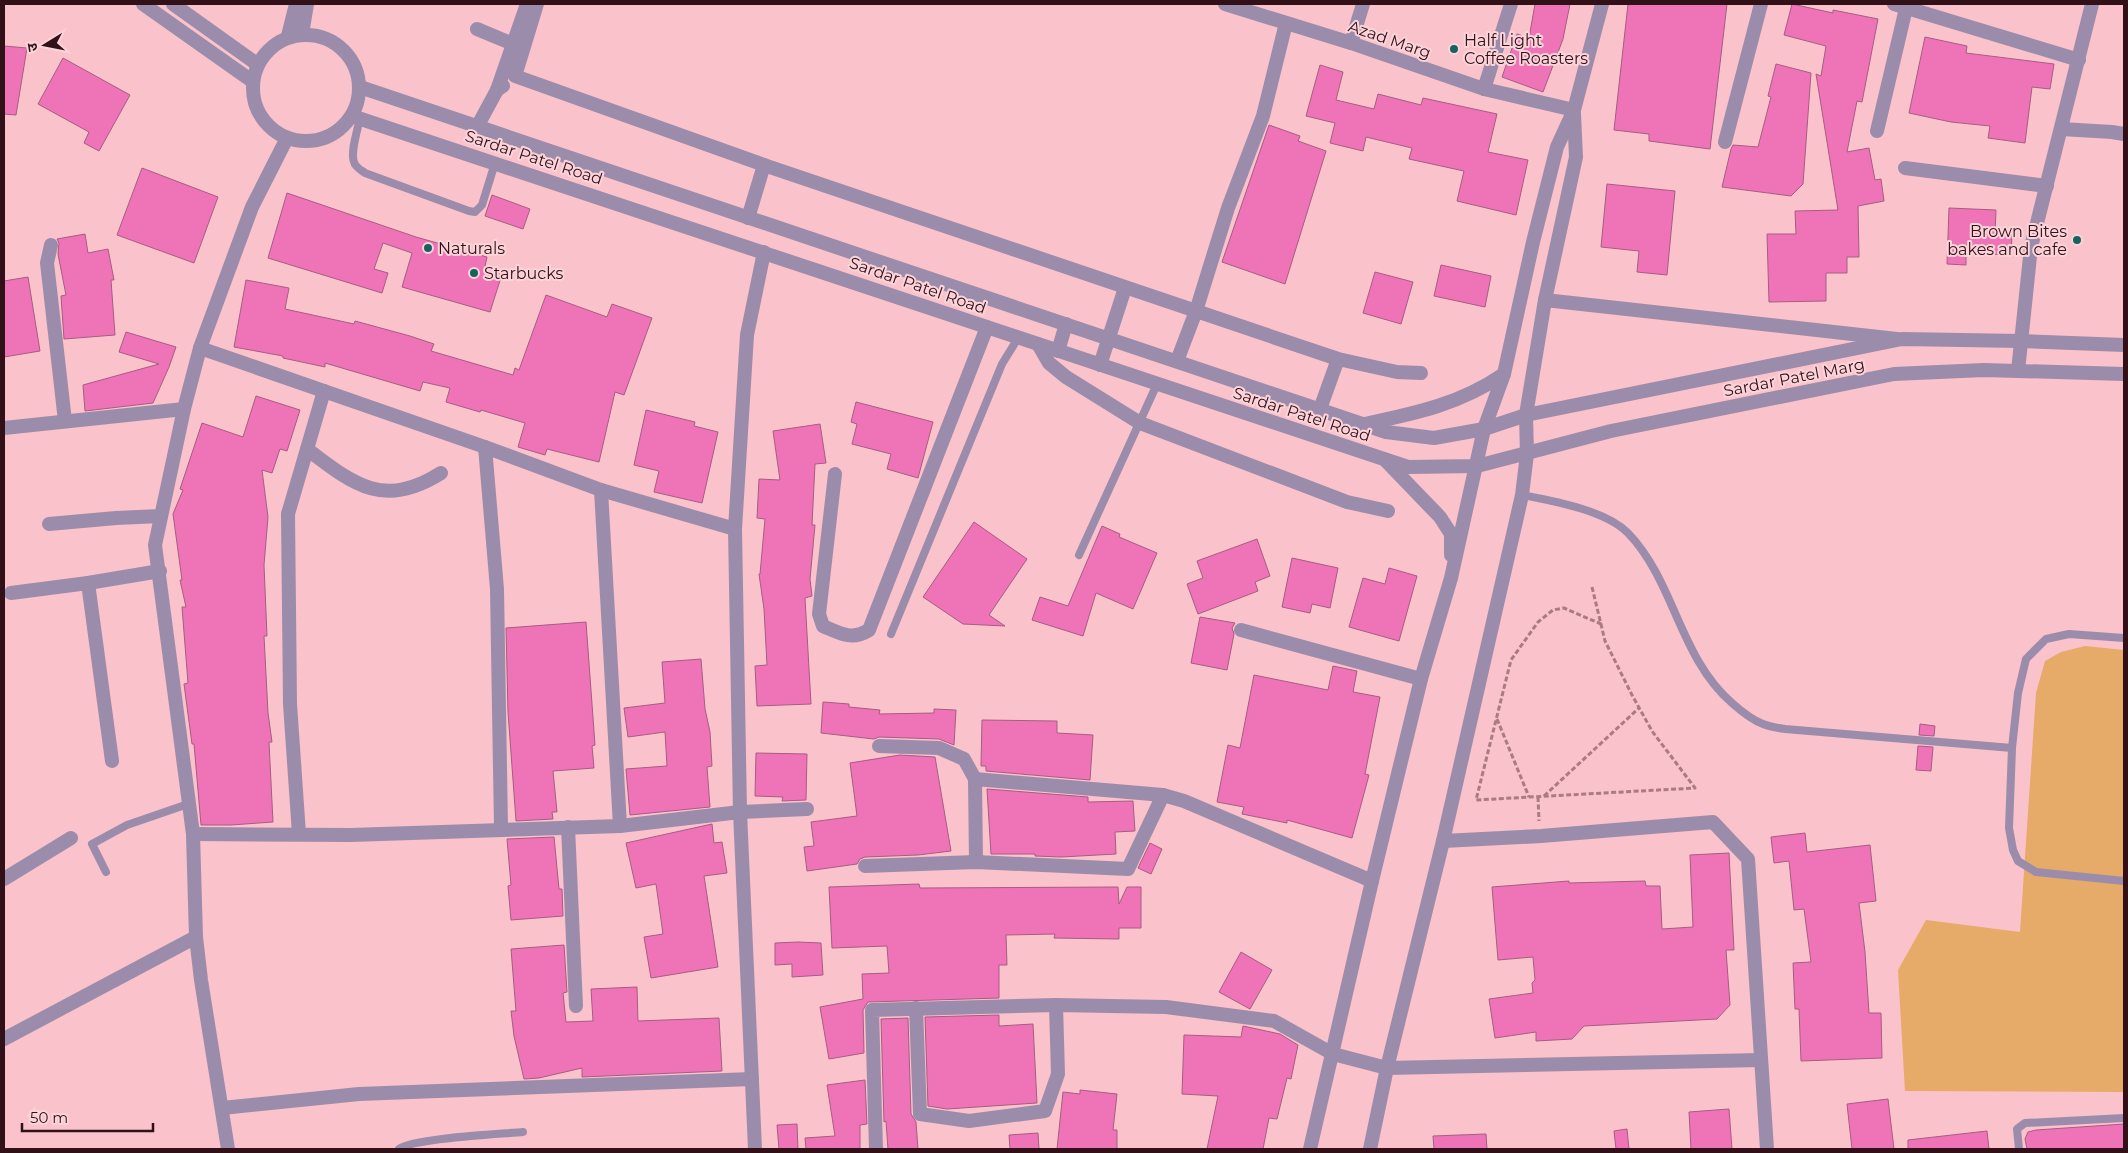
<svg xmlns="http://www.w3.org/2000/svg" width="2128" height="1153" viewBox="0 0 2128 1153" font-family="Montserrat,'Noto Sans Devanagari',sans-serif">
<style>
.green{fill:#e6ab68}
.building{fill:#ef74b7;stroke:#a75c83}
.lines{fill:none;stroke-linecap:round;stroke-linejoin:round}
.path{stroke:#ab7b83;stroke-width:3;stroke-dasharray:5 2.5;stroke-linecap:butt}
.service{stroke:#9c8cab;stroke-width:8}
.minor{stroke:#9c8cab;stroke-width:14}
.tertiary{stroke:#9c8cab;stroke-width:14}
.poi-dot{fill:#14635e;stroke:#fbd4da;stroke-width:2}
.labels{text-anchor:middle;stroke-width:4;stroke-linejoin:round;paint-order:stroke}
.street-label{font-size:16px;fill:#321018;stroke:#fbd4da}
.poi-label{font-size:16px;fill:#321018;stroke:#fbd4da;text-anchor:start}
</style>
<rect width="100%" height="100%" fill="#fac2ca"/>
<!-- green -->
<polygon class="green" points="2085,646 2124,650 2124,1092 1905,1091 1898,970 1926,920 2020,932 2036,693 2045,661 2061,652"/>
<!-- building -->
<g class="building">
<polygon points="1535,4 1570,4 1563,39 1543,92 1502,77 1517,34 1529,38"/>
<polygon points="1628,4 1727,4 1710,149 1649,141 1649,134 1614,130"/>
<polygon points="1792,4 1833,13 1833,10 1878,19 1862,102 1857,101 1847,152 1869,148 1875,180 1881,179 1884,201 1858,206 1859,257 1847,257 1847,273 1826,273 1826,301 1769,302 1767,234 1796,234 1795,211 1838,210 1816,74 1821,76 1826,46 1784,35"/>
<polygon points="1925,37 1967,46 1966,53 2054,64 2050,89 2032,87 2025,143 1988,138 1990,126 1951,122 1909,113"/>
<polygon points="4,46 27,48 16,115 4,114"/>
<polygon points="63,58 130,95 99,151 84,143 89,132 38,104"/>
<polygon points="1776,64 1811,73 1803,184 1791,196 1722,187 1731,149 1733,145 1758,147 1771,97 1768,96"/>
<polygon points="1320,65 1343,72 1336,100 1374,109 1378,94 1421,105 1423,98 1497,114 1488,152 1528,160 1516,215 1457,201 1464,171 1409,159 1412,148 1366,137 1363,151 1330,143 1335,123 1306,116"/>
<polygon points="1269,125 1300,136 1298,141 1326,151 1285,284 1222,262"/>
<polygon points="142,168 218,197 194,263 117,235"/>
<polygon points="1607,184 1675,191 1667,275 1637,272 1639,251 1601,247"/>
<polygon points="287,193 416,237 487,257 485,266 503,271 490,312 402,287 412,253 383,243 374,269 388,273 382,293 268,258"/>
<polygon points="492,195 530,209 523,229 485,216"/>
<polygon points="1949,208 1996,210 1995,234 2012,235 2011,255 1966,253 1966,265 1947,264"/>
<polygon points="85,234 88,253 108,249 114,280 111,280 115,335 64,339 61,296 66,295 58,254 59,243 57,239"/>
<polygon points="1441,265 1491,276 1485,307 1434,296"/>
<polygon points="1375,272 1413,282 1401,324 1363,313"/>
<polygon points="28,277 40,351 4,357 4,281"/>
<polygon points="246,280 289,288 285,309 354,324 355,321 410,336 434,344 431,351 513,375 515,368 519,370 546,295 607,317 612,304 652,318 624,395 615,392 599,462 547,449 545,455 518,447 525,423 481,410 480,412 446,402 450,388 423,382 420,391 325,363 325,367 283,358 283,356 234,347"/>
<polygon points="126,332 176,347 169,367 153,403 85,411 83,385 159,364 119,352"/>
<polygon points="256,396 300,410 287,451 280,449 272,473 262,470 268,517 264,565 267,636 264,636 268,713 272,742 269,742 273,822 231,825 201,825 194,744 192,744 184,684 188,683 182,607 186,607 180,580 182,580 173,514 183,490 180,489 202,423 243,437"/>
<polygon points="856,402 933,422 918,478 887,469 891,454 852,444 857,424 851,422"/>
<polygon points="646,410 695,422 694,426 718,432 702,503 654,492 659,471 634,465"/>
<polygon points="820,424 826,463 815,464 812,525 815,525 810,579 812,596 805,598 811,704 757,706 755,666 767,665 764,609 759,574 760,574 765,519 757,518 759,479 780,480 773,431"/>
<polygon points="974,522 1027,559 989,615 1005,626 963,624 923,597"/>
<polygon points="1102,526 1120,534 1119,537 1157,553 1133,609 1096,593 1083,636 1032,620 1040,597 1068,606"/>
<polygon points="1257,539 1270,576 1255,582 1258,591 1198,614 1187,584 1203,578 1197,561"/>
<polygon points="1292,558 1338,568 1330,608 1312,604 1310,613 1282,607"/>
<polygon points="1389,568 1417,576 1399,641 1349,627 1363,578 1385,584"/>
<polygon points="1200,617 1235,623 1232,628 1234,634 1227,670 1191,663"/>
<polygon points="586,622 595,745 592,746 594,768 553,771 557,812 552,812 553,819 516,821 508,712 506,628"/>
<polygon points="701,659 705,709 710,732 712,766 707,767 710,807 630,815 626,769 667,766 665,732 628,737 624,708 665,703 662,662"/>
<polygon points="1333,666 1357,671 1353,692 1380,697 1365,774 1369,775 1352,838 1287,820 1287,823 1242,814 1244,807 1217,802 1228,745 1240,748 1254,675 1328,690"/>
<polygon points="823,702 849,704 849,707 880,710 879,714 934,713 934,709 956,710 954,745 939,739 879,737 874,739 821,733"/>
<polygon points="982,720 1057,721 1057,733 1093,735 1090,780 986,771 986,766 981,766"/>
<polygon points="1920,724 1935,726 1934,736 1919,735"/>
<polygon points="1918,746 1933,747 1931,771 1916,770"/>
<polygon points="756,753 807,754 806,800 782,801 783,797 755,796"/>
<polygon points="900,755 935,757 951,851 918,855 865,857 860,859 857,864 807,871 804,847 814,846 811,822 857,816 850,763"/>
<polygon points="987,789 1088,797 1088,802 1133,801 1135,831 1115,832 1116,854 1061,857 1035,856 1035,854 991,854"/>
<polygon points="712,824 714,843 722,842 727,873 704,876 718,967 651,978 644,937 663,934 656,884 636,888 626,843"/>
<polygon points="1805,833 1807,852 1870,845 1876,901 1859,903 1865,952 1869,1013 1881,1013 1882,1058 1801,1061 1799,1009 1795,1009 1793,963 1811,962 1804,909 1794,910 1789,861 1774,863 1771,837"/>
<polygon points="554,837 559,889 562,889 563,916 511,920 508,886 511,885 507,839"/>
<polygon points="1150,843 1162,849 1151,874 1138,868"/>
<polygon points="1729,853 1734,950 1726,950 1730,1005 1717,1019 1584,1026 1572,1039 1536,1041 1536,1032 1495,1038 1489,999 1533,993 1532,983 1535,980 1533,957 1498,960 1492,887 1569,881 1569,883 1645,881 1646,886 1660,886 1662,929 1693,927 1690,855"/>
<polygon points="919,884 920,888 1118,887 1119,904 1127,887 1141,887 1141,928 1119,928 1119,939 1054,938 1055,934 1006,935 1007,965 999,965 999,998 868,1002 863,1010 864,1053 829,1059 820,1007 863,999 862,974 889,973 887,946 832,948 829,887"/>
<polygon points="798,942 821,943 823,975 792,977 792,964 775,965 775,943"/>
<polygon points="564,945 567,992 563,993 566,1022 593,1021 591,989 637,987 638,1021 719,1018 722,1071 582,1077 582,1068 539,1078 524,1079 514,1036 511,1011 516,1011 511,949"/>
<polygon points="1241,952 1272,970 1250,1009 1219,992"/>
<polygon points="999,1015 999,1026 1033,1024 1037,1103 947,1109 928,1106 925,1017"/>
<polygon points="908,1018 911,1114 916,1122 918,1149 888,1149 886,1121 884,1122 881,1019"/>
<polygon points="1243,1026 1280,1034 1298,1045 1291,1079 1287,1078 1277,1119 1269,1118 1263,1149 1207,1149 1218,1096 1182,1094 1184,1035 1241,1037"/>
<polygon points="865,1080 867,1124 860,1125 860,1149 806,1149 805,1138 835,1136 827,1085"/>
<polygon points="1080,1090 1117,1094 1113,1130 1117,1130 1117,1149 1057,1149 1063,1092 1080,1094"/>
<polygon points="1888,1099 1894,1149 1852,1149 1847,1104"/>
<polygon points="1729,1109 1732,1149 1691,1149 1689,1112"/>
<polygon points="797,1124 798,1149 779,1149 777,1125"/>
<polygon points="2124,1124 2124,1149 2027,1149 2025,1139 2028,1132 2036,1130"/>
<polygon points="1627,1129 1629,1149 1616,1149 1614,1131"/>
<polygon points="1987,1131 1989,1149 1908,1149 1908,1140"/>
<polygon points="1038,1133 1039,1149 1010,1149 1009,1135"/>
<polygon points="1486,1134 1487,1149 1434,1149 1433,1136"/>
</g>
<g class="lines">
<!-- path -->
<g class="path">
<polyline points="1592,587 1605,641 1632,695 1652,731 1695,788 1476,800 1511,660 1538,622 1553,610 1564,608 1601,624"/>
<polyline points="1497,719 1529,797"/>
<polyline points="1544,796 1639,708"/>
<polyline points="1538,797 1539,821"/>
</g>
<!-- service -->
<g class="service">
<path d="M360 118C358 129 350 152 354 162 355 167 361 170 365 173L469 211 475 212 482 205 495 163"/>
<path d="M1522 495C1553 501 1605 510 1628 533 1675 582 1679 657 1732 703 1741 711 1752 720 1763 724 1770 727 1778 728 1785 729L2012 748 2018 693 2026 659 2046 639 2069 634 2124 638"/>
<polyline points="1079,555 1157,384"/>
<polyline points="891,634 1002,364 1018,338"/>
<polyline points="2012,748 2009,828 2013,850 2018,861 2036,872 2124,881"/>
<polyline points="106,872 92,844 127,825 188,804"/>
<path d="M399 1149C413 1138 501 1134 523 1132"/>
<polyline points="2019,1149 2017,1129 2025,1123 2124,1118"/>
</g>
<!-- minor -->
<g class="minor">
<polyline points="537,4 515,76 764,165 1338,359 1397,372 1421,373"/>
<polyline points="1225,4 1351,43 1484,89 1574,110"/>
<polyline points="1894,4 2079,60"/>
<polyline points="477,29 513,44"/>
<polyline points="1351,43 1363,4"/>
<polyline points="1484,89 1511,4"/>
<polyline points="497,90 527,4"/>
<polyline points="477,127 497,90 503,86"/>
<polyline points="2061,129 2112,132 2124,134"/>
<polyline points="1877,131 1907,4"/>
<polyline points="1725,142 1761,4"/>
<polyline points="1905,168 2047,186"/>
<polyline points="748,218 764,165"/>
<polyline points="51,245 47,263 65,421"/>
<polyline points="1545,300 1897,339"/>
<polyline points="1038,344 1049,363 1066,377 1140,423 1347,502 1388,511"/>
<polyline points="200,348 485,447 601,490 735,529"/>
<polyline points="1177,361 1196,311 1228,208 1263,116 1286,23"/>
<polyline points="1100,365 1125,288"/>
<polyline points="2018,371 2031,247 2092,4"/>
<polyline points="1320,409 1338,359"/>
<polyline points="1526,415 1545,300 1576,157 1574,114"/>
<polyline points="4,428 184,409"/>
<polyline points="1484,429 1504,374 1533,242 1557,147 1574,110 1602,4"/>
<polyline points="485,447 497,589 501,828"/>
<path d="M307 449C354 485 384 509 441 473"/>
<path d="M835 474 819 614 823 626C839 633 852 641 869 630L987 327"/>
<polyline points="601,490 620,826"/>
<polyline points="49,524 116,518 161,516"/>
<polyline points="11,593 88,583"/>
<polyline points="1241,630 1421,679"/>
<polyline points="879,746 939,748 964,759 975,779"/>
<polyline points="112,761 88,583 160,571"/>
<polyline points="568,827 576,1006"/>
<polyline points="193,834 351,835 620,826 740,812 807,809"/>
<polyline points="299,834 290,704 288,514 324,391"/>
<polyline points="1443,841 1541,836 1713,822 1748,859 1767,1149"/>
<polyline points="976,862 975,779 1163,795 1184,801 1372,881"/>
<polyline points="865,866 976,862 1128,869 1163,795"/>
<polyline points="4,879 71,838"/>
<polyline points="916,1008 920,1114 969,1121 1045,1111 1058,1074 1056,1005"/>
<polyline points="4,1039 196,937"/>
<polyline points="222,1108 359,1094 752,1079"/>
<polyline points="755,1149 740,812 735,529 747,335 764,252"/>
<polyline points="876,1149 872,1010 1056,1005 1166,1007 1274,1021 1333,1054 1387,1068 1761,1060"/>
</g>
<!-- tertiary -->
<g class="tertiary">
<polyline points="143,4 252,81"/>
<polyline points="173,4 257,64"/>
<polyline points="302,34 307,4"/>
<circle cx="306" cy="88" r="53"/>
<polyline points="288,36 296,4"/>
<polyline points="360,87 1386,432 1434,438 1484,429 1526,415 1902,339 2020,341 2124,345"/>
<polyline points="352,116 1408,467 1477,466 1611,431 1894,374 1984,370 2124,374"/>
<polyline points="1058,351 1066,324"/>
<path d="M1365 424C1417 413 1460 404 1504 374"/>
<polyline points="1386,461 1440,517 1451,534 1451,555"/>
<polyline points="228,1149 201,980 196,937 193,834 155,545 184,409 200,348 252,207 287,138"/>
<polyline points="1310,1149 1372,881 1421,679 1451,578 1484,429"/>
<polyline points="1370,1149 1387,1068 1443,841 1522,495 1527,454 1526,415"/>
</g>
</g>
<!-- markers -->
<g class="poi-dot">
<circle cx="1454" cy="49" r="5"/>
<circle cx="2077" cy="240" r="5"/>
<circle cx="428" cy="248" r="5"/>
<circle cx="474" cy="273" r="5"/>
</g>
<g class="labels">
<!-- street labels -->
<g class="street-label">
<text transform="translate(1390 39) rotate(19)" y="6">Azad Marg</text>
<text transform="translate(534 157) rotate(18)" y="6">Sardar Patel Road</text>
<text transform="translate(918 285) rotate(19)" y="6">Sardar Patel Road</text>
<text transform="translate(1794 377) rotate(-11)" y="6">Sardar Patel Marg</text>
<text transform="translate(1302 414) rotate(18)" y="6">Sardar Patel Road</text>
</g>
<!-- poi labels -->
<g class="poi-label">
<text x="1464" y="46">Half Light<tspan x="1464" dy="18">Coffee Roasters</tspan></text>
<text x="2067" y="237" text-anchor="end">Brown Bites<tspan x="2067" dy="18">bakes and cafe</tspan></text>
<text x="438" y="254">Naturals</text>
<text x="484" y="279">Starbucks</text>
</g>
</g>
<!-- border -->
<rect width="2128" height="1153" fill="none" stroke="#321018" stroke-width="10"/>
<!-- north arrow -->
<g transform="translate(45 45) rotate(260)" stroke="#fbd4da" stroke-width="4" paint-order="stroke">
<path d="M0-4L9 19L0 12L-9 19Z" fill="#321018"/>
<text y="-8" font-size="14" font-weight="bold" text-anchor="middle" fill="#321018">उ</text>
</g>
<!-- scale -->
<path d="M22 1123v8h131v-8" fill="none" stroke="#321018" stroke-width="2.5"/>
<text x="30" y="1123" font-size="15" fill="#321018" stroke="#fbd4da" stroke-width="4" paint-order="stroke">50 m</text>
</svg>
